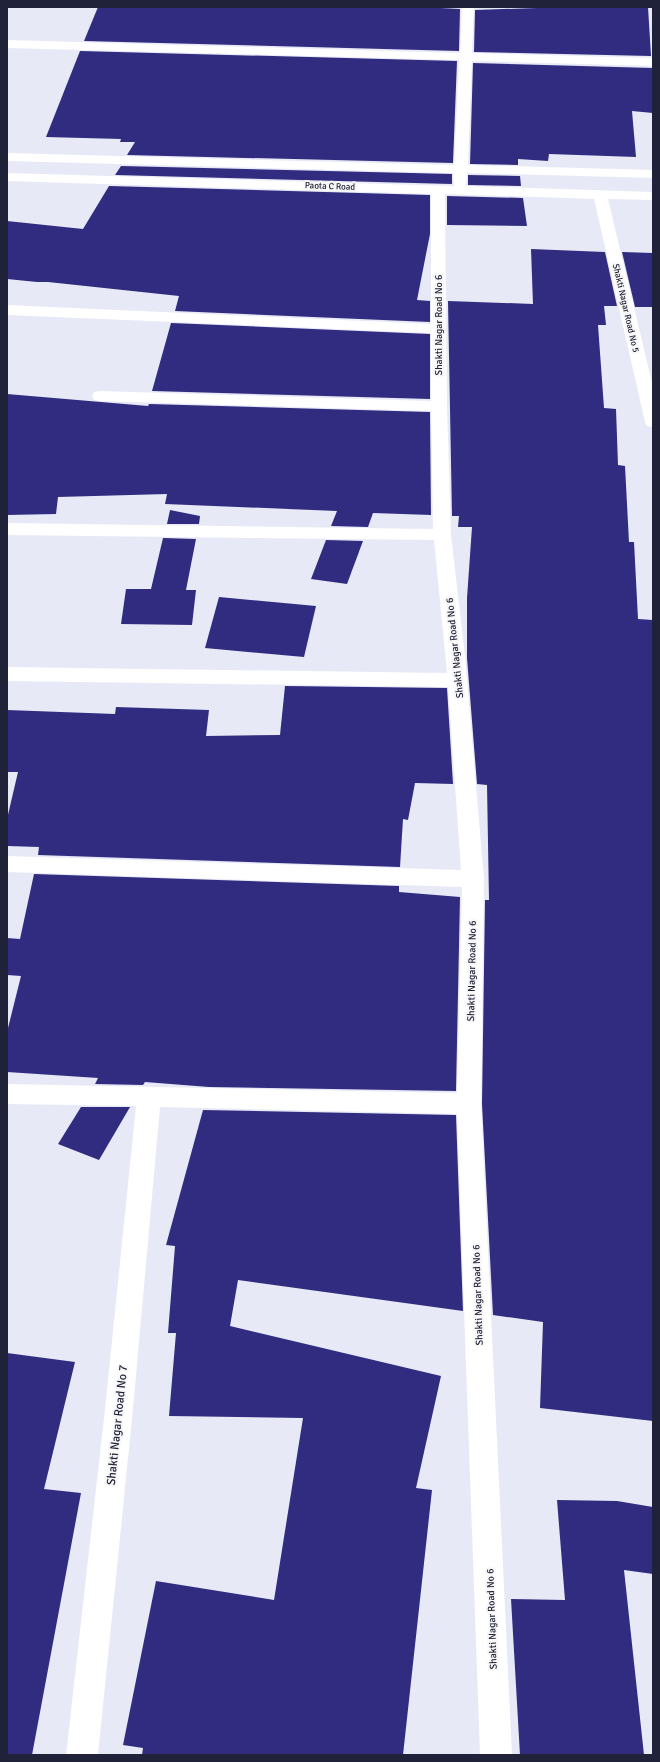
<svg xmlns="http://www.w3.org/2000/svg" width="660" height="1762" viewBox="0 0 660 1762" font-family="Signika,sans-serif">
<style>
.building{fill:#312c80}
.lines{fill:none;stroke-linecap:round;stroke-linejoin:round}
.minor{fill:#fff;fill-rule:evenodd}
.labels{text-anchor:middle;stroke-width:4;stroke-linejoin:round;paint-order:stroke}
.far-street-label{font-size:9px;fill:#202239;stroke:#f7f7f7}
.street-label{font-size:10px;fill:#202239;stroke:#f7f7f7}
.near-street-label{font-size:12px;fill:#202239;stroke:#f7f7f7}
</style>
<rect width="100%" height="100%" fill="#e7e9f6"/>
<!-- building -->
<g class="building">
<polygon points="98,7 421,7 460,9 459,51 84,41"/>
<polygon points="591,7 648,7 651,56 474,52 475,10 537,8 591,8"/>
<polygon points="80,51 457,61 453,163 127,155 135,142 120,142 121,139 46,137"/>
<polygon points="473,63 653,68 653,113 632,111 636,157 549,154 548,161 518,159 518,165 470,164"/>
<polygon points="121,166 452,174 452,184 115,175"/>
<polygon points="468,175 520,176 521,186 468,185"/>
<polygon points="109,186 430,195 430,234 417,300 430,301 430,322 175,311 179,296 48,282 37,282 7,279 7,221 83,229"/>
<polygon points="447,196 523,198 527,226 447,225"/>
<polygon points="531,249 605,252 617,306 604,306 606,325 598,325 604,408 616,409 618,465 625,466 629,542 634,542 638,619 653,620 653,1421 540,1408 543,1322 493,1315 482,1104 485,900 489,900 487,785 477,784 467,658 467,598 472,527 458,527 459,516 452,516 448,301 533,304"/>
<polygon points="622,252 653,253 653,307 635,307"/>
<polygon points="171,323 430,334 430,399 152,391"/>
<polygon points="7,394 148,406 149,404 430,412 431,515 373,513 368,527 331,526 337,511 165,504 167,494 58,497 56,514 7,515"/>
<polygon points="170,510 200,516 199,524 167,524"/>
<polygon points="163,538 196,539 186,590 196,590 192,625 121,624 126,589 151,589"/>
<polygon points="326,540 363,541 347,584 311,579"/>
<polygon points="219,597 316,606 304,657 205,648"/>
<polygon points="285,686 447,688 453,784 415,783 408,820 403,819 400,867 38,855 39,847 7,846 7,819 18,772 7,772 7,710 115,714 116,707 209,710 206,736 280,735"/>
<polygon points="34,874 399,886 399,892 460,897 456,1091 209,1087 145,1082 143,1085 95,1084 98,1078 7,1072 7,1032 21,976 7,975 7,938 20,939"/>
<polygon points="81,1107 130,1107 99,1160 58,1144"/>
<polygon points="203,1110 456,1115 463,1311 238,1280 230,1326 441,1376 416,1488 432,1490 403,1755 142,1755 143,1748 123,1745 156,1581 274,1600 303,1418 169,1416 176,1333 168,1333 175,1246 166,1245"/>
<polygon points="7,1353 75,1362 44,1489 81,1493 32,1755 7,1755"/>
<polygon points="557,1500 617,1501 653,1507 653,1574 624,1570 644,1755 520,1755 511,1599 565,1600"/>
</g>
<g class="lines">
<!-- minor -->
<polygon class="minor" points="462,7 474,7 472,53 653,58 653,66 472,61 468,165 653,170 653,178 467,173 466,186 653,192 653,200 608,199 653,387 653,427 647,426 645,422 594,199 445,194 447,406 451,535 465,656 484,879 481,1104 512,1755 480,1755 457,1114 160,1107 133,1409 98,1755 66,1755 105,1409 136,1106 7,1104 7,1084 457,1093 462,887 7,872 7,856 461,870 448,687 7,681 7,667 447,673 434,540 7,535 7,523 433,529 431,411 100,401 94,400 92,396 94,392 100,391 431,401 431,333 7,315 7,305 431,324 431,194 7,181 7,173 454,186 453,173 7,161 7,153 454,165 459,60 7,48 7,40 460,53"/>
</g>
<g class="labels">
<!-- far-street labels -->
<g class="far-street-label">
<text transform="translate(330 186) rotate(2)" y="3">Paota C Road</text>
<text transform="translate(626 308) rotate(77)" y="3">Shakti Nagar Road No 5</text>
</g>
<!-- street labels -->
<g class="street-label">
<text transform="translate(438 325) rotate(-90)" y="4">Shakti Nagar Road No 6</text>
<text transform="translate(454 648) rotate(-96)" y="4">Shakti Nagar Road No 6</text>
<text transform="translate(471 971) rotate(-89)" y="4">Shakti Nagar Road No 6</text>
<text transform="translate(477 1295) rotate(-92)" y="4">Shakti Nagar Road No 6</text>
<text transform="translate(491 1619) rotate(-92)" y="4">Shakti Nagar Road No 6</text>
</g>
<!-- near-street labels -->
<g class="near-street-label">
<text transform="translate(117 1425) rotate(-84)" y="4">Shakti Nagar Road No 7</text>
</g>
</g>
<!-- border -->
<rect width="660" height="1762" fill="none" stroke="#202239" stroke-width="16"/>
</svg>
